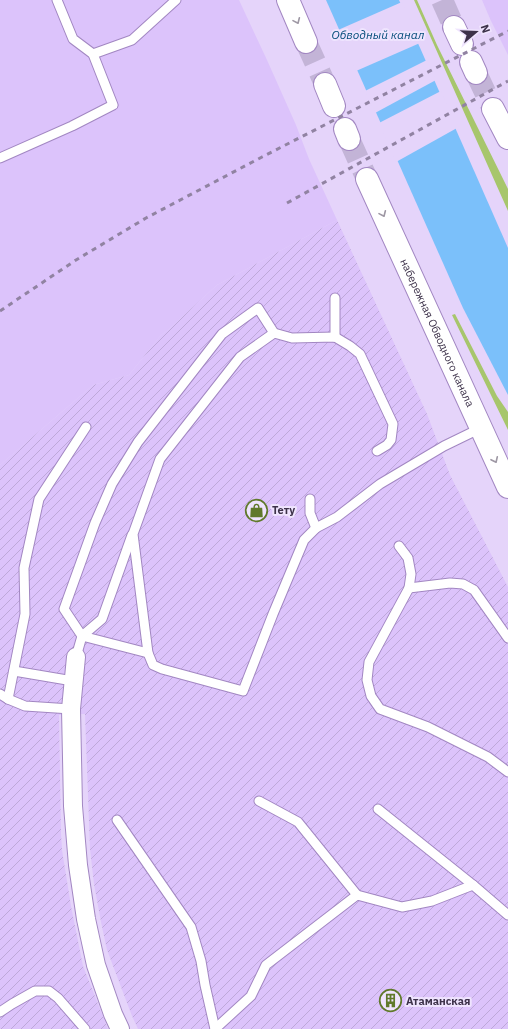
<svg xmlns="http://www.w3.org/2000/svg" width="508" height="1029" viewBox="0 0 508 1029" font-family="'IBM Plex Sans',sans-serif">
<style>
.built{fill:#dcc3fb}
.industrial{fill:url(#industrial-furrows)}
.green{fill:#a7c66c}
.water{fill:#7bc0fa}
.pier{fill:#e5d4fa}
.lines{fill:none;stroke-linecap:round;stroke-linejoin:round}
.secondary-tunnel{stroke:#c3b4d7;stroke-width:22;stroke-dasharray:22 11;stroke-linecap:butt}
.lane-casing{stroke:#a287c2;stroke-width:11}
.street-casing{stroke:#a287c2;stroke-width:20}
.secondary-casing{stroke:#a287c2;stroke-width:24}
.lane{stroke:#fff;stroke-width:9}
.street{stroke:#fff;stroke-width:18}
.secondary{stroke:#fff;stroke-width:22}
.rail{stroke:#9183a2;stroke-width:3;stroke-dasharray:5 5;stroke-linecap:butt}
.oneway{stroke:#9e98a4}
.labels{text-anchor:middle;stroke-width:4;stroke-linejoin:round;paint-order:stroke}
.street-label{font-size:11px;fill:#3d324a;stroke:#efe4fe}
.poi-label{font-size:11px;font-weight:bold;fill:#3d324a;stroke:#efe4fe;text-anchor:start}
.water-label{font-size:12px;font-style:italic;fill:#054d7b;stroke:#efe4fe}
</style>
<defs>
<pattern id="industrial-furrows" width="10" height="10" patternUnits="userSpaceOnUse"><rect width="10" height="10" fill="#dcc3fb"/><path d="M-1 1l2-2M0 10L10 0M9 11l2-2" fill="none" stroke="#bea8d9"/></pattern>
</defs>
<rect width="100%" height="100%" fill="#e5d4fa"/>
<!-- built -->
<g class="built">
<polygon points="0,0 239,0 267,60 296,125 309,159 337,220 217,285 168,330 161,335 129,375 93,385 0,465"/>
<polygon points="482,0 508,0 508,55 491,21"/>
</g>
<!-- industrial -->
<polygon class="industrial" points="337,220 427,414 450,475 508,587 508,1029 138,1029 132,1016 107,950 101,922 94,884 90,849 85,714 59,715 61,833 62,850 71,906 83,966 108,1029 0,1029 0,465 93,385 129,375 161,335 168,330 217,285"/>
<!-- green -->
<g class="green">
<polygon points="414,0 417,0 437,45 508,189 508,211"/>
<polygon points="455,314 497,396 508,412 508,430 452,315"/>
</g>
<!-- water -->
<polygon class="water" points="326,0 399,0 508,248 508,395 463,308"/>
<!-- pier -->
<g class="pier">
<polygon points="402,2 420,43 356,71 338,30"/>
<polygon points="427,60 436,80 375,113 365,91"/>
<polygon points="441,91 457,128 396,162 379,123"/>
</g>
<g class="lines">
<!-- secondary-tunnel -->
<g class="secondary-tunnel">
<polyline points="442,0 454,27"/>
<polyline points="306,42 325,84"/>
<polyline points="476,73 493,109"/>
<polyline points="349,139 367,179"/>
</g>
<defs>
<g id="lane">
<polyline points="93,54 132,40 176,0"/>
<polyline points="0,158 72,126 113,105 93,54 73,39 57,0"/>
<polyline points="335,298 335,337"/>
<polyline points="377,451 387,445 391,440 393,424 360,354 350,346 335,337 292,338 274,333 240,357 160,459 133,534 148,653 153,665 162,669 243,691 273,614 304,540 316,528 337,517 380,484 444,446 481,428"/>
<polyline points="310,499 310,513 316,528"/>
<polyline points="399,546 408,558 411,574 409,588 369,662 367,680 371,696 380,709 428,727 488,757 508,772"/>
<polyline points="409,588 450,583 463,584 474,590 508,638"/>
<polyline points="148,653 82,636 64,609 95,523 112,484 138,442 222,334 258,308 274,333"/>
<polyline points="76,657 82,636 102,619 132,535"/>
<polyline points="14,671 73,681"/>
<polyline points="0,694 8,699 25,706 71,709"/>
<polyline points="8,699 25,614 24,568 39,499 86,427"/>
<polyline points="259,801 298,822 357,895"/>
<polyline points="378,809 473,885"/>
<polyline points="117,820 191,927 201,961 205,985 215,1029"/>
<polyline points="0,1012 12,1004 35,991 49,991 58,998 85,1029"/>
<polyline points="215,1029 251,996 266,965 357,895 402,907 432,901 473,885 508,915"/>
</g>
<polyline id="street" points="76,657 71,709 73,806 78,865 86,919 96,965 113,1014 120,1029"/>
<g id="secondary">
<polyline points="288,0 306,42"/>
<polyline points="454,27 462,44"/>
<polyline points="471,62 476,73"/>
<polyline points="325,84 334,106"/>
<polyline points="493,109 508,138"/>
<polyline points="345,129 349,139"/>
<path id="s1" d="M367 179 508 487"/>
</g>
</defs>
<!-- lane casing -->
<use href="#lane" class="lane-casing"/>
<!-- street casing -->
<use href="#street" class="street-casing"/>
<!-- secondary casing -->
<use href="#secondary" class="secondary-casing"/>
<!-- lane -->
<use href="#lane" class="lane"/>
<!-- street -->
<use href="#street" class="street"/>
<!-- secondary -->
<use href="#secondary" class="secondary"/>
<!-- rail -->
<g class="rail">
<polyline points="287,203 508,81"/>
<polyline points="0,311 76,260 146,218 262,157 508,31"/>
</g>
</g>
<!-- one-way arrows -->
<defs><path id="oneway-chevron" d="M-2-3.5L2.5 0L-2 3.5" fill="none" stroke-width="1.6" stroke-linecap="round" stroke-linejoin="round"/></defs>
<g class="oneway">
<use href="#oneway-chevron" transform="translate(297 21) rotate(66)"/>
<use href="#oneway-chevron" transform="translate(383 214) rotate(66)"/>
<use href="#oneway-chevron" transform="translate(495 460) rotate(65)"/>
</g>
<!-- icons -->
<defs>
<symbol id="shop-ring" viewBox="-11 -11 22 22"><circle r="9.5" fill="#efe4fe" stroke="#60792b" stroke-width="1.5"/><path d="M-5-2.5h2.3a2.7 3.5 0 0 1 5.4 0H5L5.5 6h-11ZM-1.5-2.5h3a1.5 2.3 0 0 0-3 0Z" fill="#60792b"/></symbol>
<symbol id="building-ring" viewBox="-11 -11 22 22"><circle r="9.5" fill="#efe4fe" stroke="#60792b" stroke-width="1.5"/><path d="M-4-6H4V6H1V3H-1V6H-4ZM-2.5-4.3h1.7v1.8h-1.7ZM.8-4.3h1.7v1.8H.8ZM-2.5-1h1.7V.8h-1.7ZM.8-1h1.7V.8H.8Z" fill="#60792b"/></symbol>
</defs>
<g fill-rule="evenodd">
<use href="#shop-ring" x="244" y="498" width="25" height="25"/>
<use href="#building-ring" x="378" y="988" width="25" height="25"/>
</g>
<g class="labels">
<!-- street labels -->
<g class="street-label">
<text dy="4" stroke="none"><textPath href="#s1" startOffset="169">набережная Обводного канала</textPath></text>
</g>
<!-- poi labels -->
<g class="poi-label">
<text x="272" y="514">Тету</text>
<text x="406" y="1005">Атаманская</text>
</g>
<!-- water labels -->
<g class="water-label">
<text x="378" y="39">Обводный канал</text>
</g>
</g>
<!-- north arrow -->
<g transform="translate(476 32) rotate(71)" stroke="#efe4fe" stroke-width="3" paint-order="stroke">
<path d="M0-3L7 15L0 10L-7 15Z" fill="#3d324a"/>
<text y="-6" font-size="11" font-weight="bold" text-anchor="middle" fill="#3d324a">N</text>
</g>
</svg>
